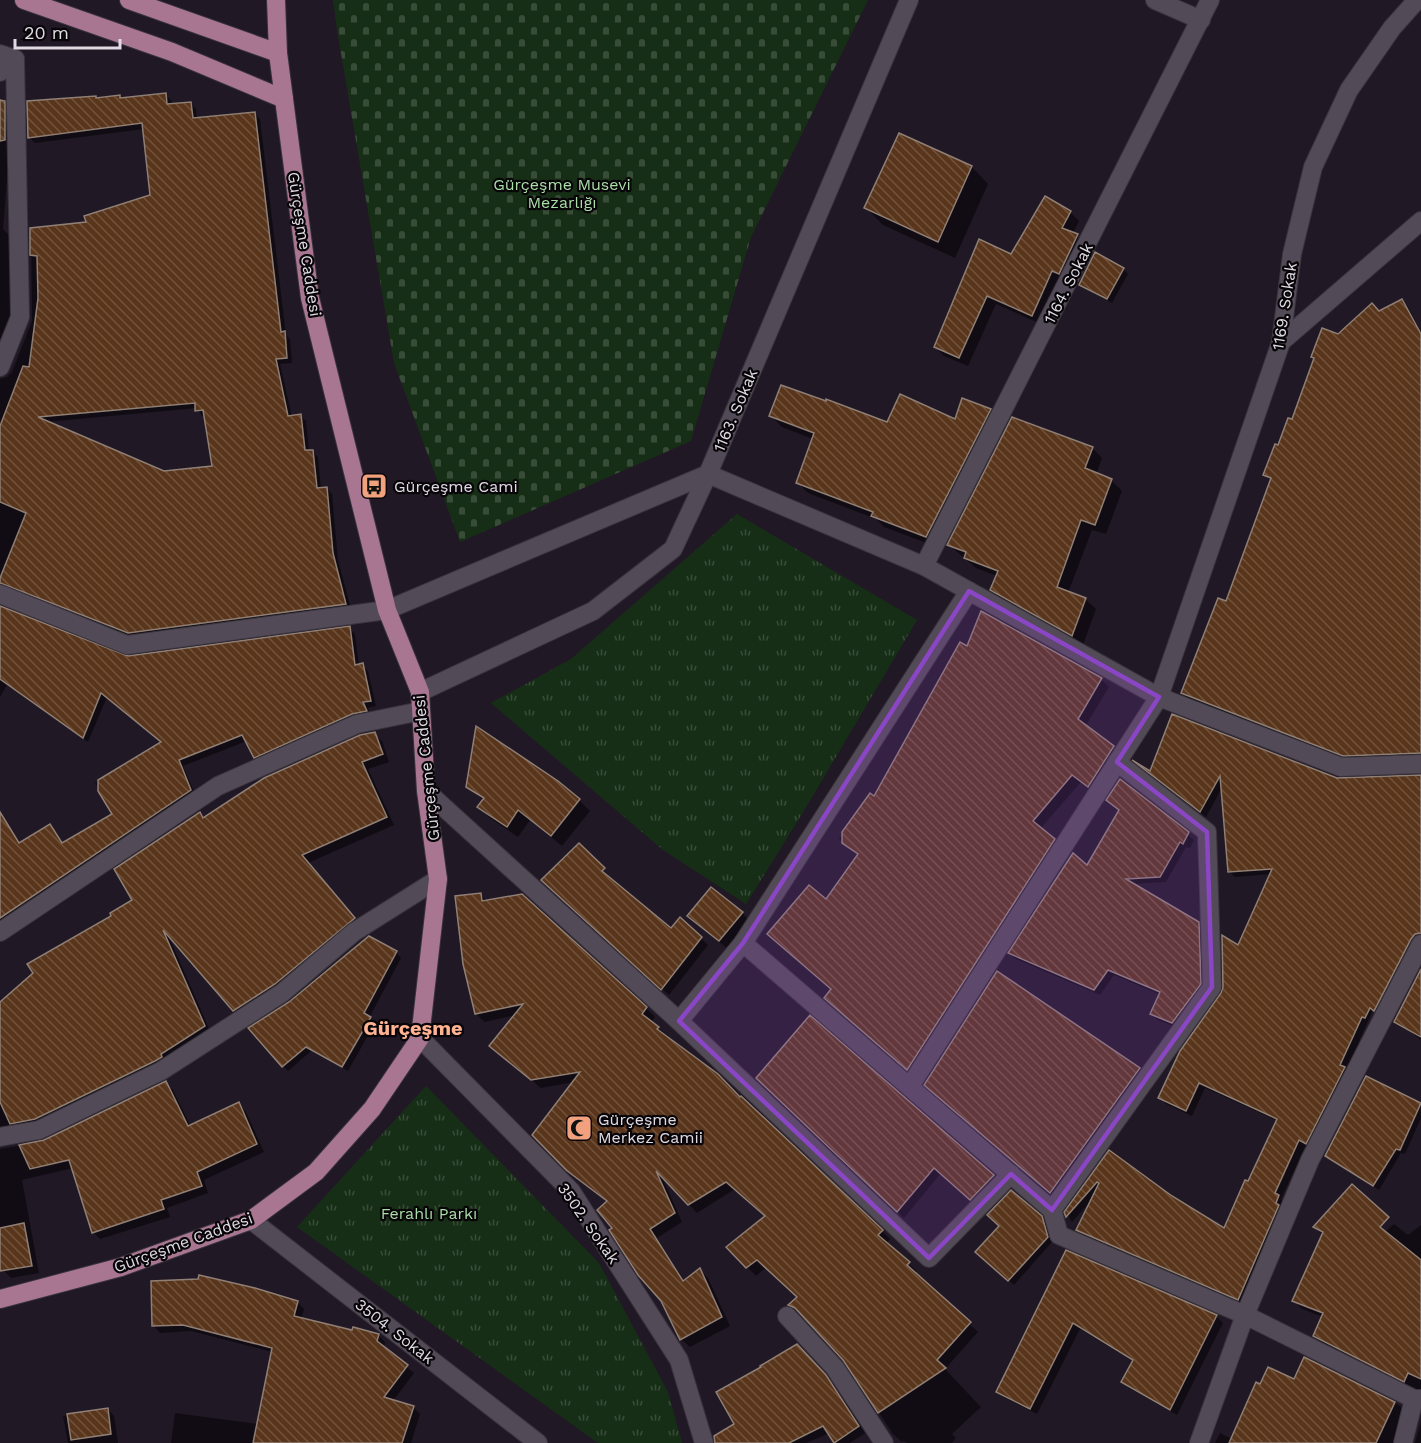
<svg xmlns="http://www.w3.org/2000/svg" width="1421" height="1443" viewBox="0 0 1421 1443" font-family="'Work Sans',sans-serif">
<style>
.grass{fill:url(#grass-tufts)}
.cemetery{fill:url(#cemetery-stones)}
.shadow{fill:#0007;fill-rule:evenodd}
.building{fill:url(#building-back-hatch);stroke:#8f7f75;stroke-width:1.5;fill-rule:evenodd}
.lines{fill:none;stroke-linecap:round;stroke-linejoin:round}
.minor-casing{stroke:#39333c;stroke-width:20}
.major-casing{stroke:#39333c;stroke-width:20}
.minor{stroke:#534a57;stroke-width:18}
.major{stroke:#a87691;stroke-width:18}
.marked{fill:#8a46c4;fill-opacity:0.2;stroke:#8a46c4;stroke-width:4.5;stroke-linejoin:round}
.labels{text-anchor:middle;stroke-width:4.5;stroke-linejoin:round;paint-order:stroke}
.park-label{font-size:16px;fill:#a9dea6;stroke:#080509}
.street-label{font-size:16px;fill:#e0dbe3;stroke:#080509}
.poi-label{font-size:16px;fill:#e0dbe3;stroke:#080509;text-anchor:start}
.quarter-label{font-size:20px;font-weight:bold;fill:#ffb392;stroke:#080509}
</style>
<defs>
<pattern id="grass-tufts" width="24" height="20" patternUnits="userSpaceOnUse" patternTransform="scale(1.5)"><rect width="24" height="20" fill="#172e16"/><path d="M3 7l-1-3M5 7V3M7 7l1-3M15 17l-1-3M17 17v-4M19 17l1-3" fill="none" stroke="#384c38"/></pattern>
<pattern id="cemetery-stones" width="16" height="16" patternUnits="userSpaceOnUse" patternTransform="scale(1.5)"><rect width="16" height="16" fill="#172e16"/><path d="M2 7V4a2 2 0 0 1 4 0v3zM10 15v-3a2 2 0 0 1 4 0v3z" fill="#384c38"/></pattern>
<pattern id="building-back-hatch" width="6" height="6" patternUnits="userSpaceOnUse" patternTransform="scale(1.5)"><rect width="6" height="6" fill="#59351b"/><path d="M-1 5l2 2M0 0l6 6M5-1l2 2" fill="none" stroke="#71523c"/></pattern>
</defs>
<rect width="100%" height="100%" fill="#201824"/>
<!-- grass -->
<g class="grass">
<polygon points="737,514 917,620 805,809 746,904 663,850 491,703 571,659"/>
<polygon points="426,1086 599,1263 668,1392 682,1443 598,1443 297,1227"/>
</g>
<!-- cemetery -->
<polygon class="cemetery" points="333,0 868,0 751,237 691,441 460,542 394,363 337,30"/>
<!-- shadow -->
<g class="shadow">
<path d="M165 95 171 100 172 105 191 103 196 109 197 119 255 114 260 119 286 335 290 339 292 363 280 364 292 417 301 416 306 421 309 451H312L318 457 321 489H327L332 494 338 560 351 609 135 638 10 588H4L0 591V379L7 377 12 372 32 321 31 230 88 223 151 196 144 129 35 143 29 137 97 99 119 97 122 99ZM197 408 202 416H206L214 468 164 472 46 422Z"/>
<polygon points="0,102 4,102 10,108 9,156 3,229 12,238 14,321 0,358"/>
<polygon points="899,135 972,167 988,184 955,258 883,225 866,208"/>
<polygon points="1046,198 1070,212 1079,221 1073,233 1086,244 1041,324 996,304 968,366 944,356 935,347 1011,256"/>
<polygon points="1123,269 1128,274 1112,303 1086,289 1081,284"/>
<polygon points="1402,301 1408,307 1421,332 1421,718 1416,716 1401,759 1350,761 1188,699 1183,693 1227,602 1272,481 1265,475 1293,421 1315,359 1313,357 1338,336"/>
<polygon points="826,403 888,424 956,421 990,410 1001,421 937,547 884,527 876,519 808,493 797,482 813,439 782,427 771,416"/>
<polygon points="1092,448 1102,458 1096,475 1111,480 1122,491 1106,534 1092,530 1068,593 1085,599 1096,609 1083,645 1002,600 992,590 997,576 976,568 949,545"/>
<polygon points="0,608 128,658 349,628 355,634 359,666 362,665 368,671 376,706 368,708 371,716 261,762 255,757 247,741 183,766 196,796 0,925 0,832 8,827 21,844 50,826 63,844 115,814 95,783 163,742 107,697 88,742 7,685 0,697"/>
<polygon points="982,613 1102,680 1109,687 1085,727 1121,755 1096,793 1081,782 1040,829 1062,848 915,1076 834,1006 826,901 859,855 839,839 870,795 874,799 968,648"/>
<polygon points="374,734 382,741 389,762 368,769 394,825 308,863 361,926 242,1018 168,935 211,1033 168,1065 0,1137 0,1004 134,900 200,813 205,819"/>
<polygon points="1150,773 1337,779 1421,777 1421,900 1312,1149 1306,1145 1281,1199 1284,1202 1244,1305 1083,1236 1078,1230 1090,1202 1072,1222 1066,1212 1109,1152 1171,1197 1224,1230 1278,1121 1205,1088 1192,1116 1166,1104 1160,1098 1223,994 1239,947 1271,874 1235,877 1229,871 1222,788 1206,817"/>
<polygon points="1120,781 1194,840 1190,848 1186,847 1166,882 1132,884 1198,923 1204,929 1206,990 1178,1028 1158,1020 1152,1014 1161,995 1114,975 1100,995 1016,959 1010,953 1088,867 1120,810"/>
<polygon points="468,787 579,800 590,811 562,846 530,820 518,837 490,818 479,807 484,801"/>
<polygon points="579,845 610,877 609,878 671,930 680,919 708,945 669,995 550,887"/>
<polygon points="481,895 487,901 522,895 646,1008 655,1017 651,1022 717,1075 882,1231 890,1239 886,1244 917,1271 914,1274 978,1332 945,1369 981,1407 952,1434 956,1438 952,1443 907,1443 904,1441 902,1442 893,1434 844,1359 804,1316 798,1313 790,1305 799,1297 767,1267 756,1276 728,1247 766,1216 735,1189 697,1213 661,1175 682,1222 657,1238 685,1282 700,1270 708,1278 730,1326 690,1347 681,1339 662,1300 614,1228 608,1202 577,1178 534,1135 574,1082 541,1088 491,1046 516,1015 485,1022 476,1014"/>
<polygon points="742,913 753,924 730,951 689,916"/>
<polygon points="396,952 401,958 369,1018 375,1023 348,1071 311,1051 288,1071 283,1066"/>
<polygon points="1421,1002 1421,1040 1406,1028"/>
<polygon points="810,1018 1000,1182 977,1205 941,1173 904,1218 758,1078"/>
<polygon points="1139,1070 1147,1078 1059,1201 935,1093"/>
<polygon points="165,1083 173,1090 191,1127 239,1104 246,1112 264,1152 204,1180 208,1193 167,1208 170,1217 100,1239 93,1232 73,1168 22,1180 39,1273 11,1278 3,1270 0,1251 0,1149 42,1142"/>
<polygon points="1420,1104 1421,1118 1405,1154 1401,1153 1379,1190 1327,1156"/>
<polygon points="1041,1217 1047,1223 1052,1242 1014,1285 982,1257"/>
<polygon points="1394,1224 1408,1235 1421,1225 1421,1393 1323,1344 1315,1336 1323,1317 1302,1309 1294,1301 1323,1235 1316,1227 1368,1247"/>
<polygon points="1067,1252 1217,1317 1223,1323 1177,1415 1129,1388 1123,1381 1134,1362 1080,1329 1037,1414 1005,1398 998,1392"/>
<polygon points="297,1302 304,1309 301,1319 353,1332 378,1335 385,1342 384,1348 414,1373 393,1401 413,1407 420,1414 411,1443 171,1443 175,1413 258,1424 272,1352 191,1331 160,1333 154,1326"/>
<polygon points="804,1353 833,1384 865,1433 850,1443 837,1443 830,1433 806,1443 725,1443 736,1424"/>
<polygon points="1305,1359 1400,1406 1409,1415 1402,1443 1215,1443 1220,1433 1232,1439 1261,1386 1295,1381"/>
<polygon points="108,1409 114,1416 118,1443 68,1443 63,1416"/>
<polygon points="1421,1422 1421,1443 1415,1443"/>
</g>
<!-- building -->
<g class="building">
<path d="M166 93 167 104 191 102 193 118 255 112 281 332 285 331 287 358 276 359 288 416 301 414 305 450H313L317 488 327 487 333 553 346 604 128 633 0 583V578L26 513 0 502V426L23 366 29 367 38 298 37 256 30 255V228L86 222 84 216 150 195 142 123 28 138 27 101 96 96V98L120 95V98ZM195 403V411L203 410 212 466 164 471 38 417Z"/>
<polygon points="0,100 5,101 5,140 0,141"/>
<polygon points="899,133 972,166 938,242 864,208"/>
<polygon points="1045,196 1071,211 1062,228 1078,234 1059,274 1052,271 1032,316 987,296 959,358 934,347 979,239 1011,254"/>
<polygon points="1095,252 1124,268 1107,299 1079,285"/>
<polygon points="1402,299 1421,334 1421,753 1343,756 1181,693 1218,598 1226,601 1271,478 1263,475 1275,444 1278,445 1288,418 1292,419 1314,358 1311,357 1322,328 1338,334 1372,303 1379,311"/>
<polygon points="781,385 826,401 826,399 887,422 900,394 955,419 962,398 991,409 926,537 871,516 873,512 796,483 814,433 769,416"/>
<polygon points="1012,417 1093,447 1085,468 1112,479 1095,525 1081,520 1057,587 1086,598 1072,636 990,590 998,571 964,558 966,552 947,545"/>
<polygon points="0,606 128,656 350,626 355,665 363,663 371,701 363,702 367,711 352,714 254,758 242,735 179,760 191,790 0,918 0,812 19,843 50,824 62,843 112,814 98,791 98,780 161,742 101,693 83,738 0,679"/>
<polygon points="981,611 1102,678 1078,719 1114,746 1088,787 1072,775 1033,821 1055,839 907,1070 824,998 831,989 767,934 809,885 826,899 858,854 842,843 842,832 870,793 874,796 960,642 967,646"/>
<polygon points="1172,714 1337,778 1421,775 1421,933 1415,934 1411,939 1374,1011 1370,1008 1365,1018 1362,1017 1340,1065 1345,1067 1306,1144 1299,1140 1275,1193 1279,1195 1276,1203 1279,1205 1238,1300 1076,1230 1099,1183 1097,1182 1066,1217 1064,1212 1109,1150 1172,1196 1224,1228 1245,1180 1248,1181 1277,1119 1199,1083 1186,1111 1158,1098 1180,1051 1221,993 1223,987 1222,935 1238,945 1272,869 1228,872 1220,776 1200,812 1132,760 1150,771"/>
<polygon points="476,726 558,781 580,799 551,836 518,810 507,827 477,807 484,798 466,787"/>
<polygon points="375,732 383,754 362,762 387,817 302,855 355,918 275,984 233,1011 163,930 205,1026 161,1054 162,1057 155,1061 35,1119 10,1124 0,1102 0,1002 33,973 27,964 111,916 110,913 132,900 114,869 200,812 203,818 264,778 360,735"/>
<polygon points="1120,779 1189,832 1183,844 1180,842 1160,877 1126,879 1199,922 1201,984 1172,1023 1150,1014 1160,992 1108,970 1094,990 1008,953 1073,853 1087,865 1119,810 1106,800"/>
<polygon points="579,843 605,868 602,871 671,928 680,917 702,937 661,990 541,880"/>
<polygon points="711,887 743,912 719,941 687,916"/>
<polygon points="481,893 482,901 522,894 647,1007 642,1014 659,1027 657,1029 718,1074 740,1097 741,1096 883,1230 878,1235 910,1262 907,1265 971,1322 937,1360 946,1368 878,1413 843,1360 795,1308 788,1305 797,1297 757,1260 746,1268 726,1247 765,1216 726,1182 688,1205 656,1171 675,1213 650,1229 683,1281 700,1268 722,1317 680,1340 661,1301 638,1275 609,1230 612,1228 597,1210 607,1201 566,1170 532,1135 580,1072 531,1080 489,1046 523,1004 475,1014 463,964 455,896"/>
<polygon points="369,936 397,951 364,1013 371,1017 342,1067 306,1047 282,1067 248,1028 289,1002"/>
<polygon points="1421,969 1421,1037 1394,1022"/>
<polygon points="997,971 1140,1068 1050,1193 924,1085"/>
<polygon points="810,1015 994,1175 970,1200 934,1168 897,1212 756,1078"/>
<polygon points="1366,1076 1421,1103 1400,1150 1396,1149 1373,1186 1325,1156"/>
<polygon points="166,1081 188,1126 239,1102 257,1144 197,1172 202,1186 161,1200 164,1209 92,1233 69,1160 30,1169 19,1145 44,1140"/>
<polygon points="1352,1184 1389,1217 1380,1227 1421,1260 1421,1379 1408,1373 1404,1382 1313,1336 1323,1313 1292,1301 1323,1232 1313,1227"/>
<polygon points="1011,1190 1042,1216 1048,1237 1008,1281 975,1252 999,1226 987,1215"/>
<polygon points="24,1223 32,1266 0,1271 0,1228"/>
<polygon points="1066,1250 1217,1315 1170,1410 1121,1382 1133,1360 1073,1323 1030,1409 996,1392"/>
<polygon points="199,1275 255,1288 298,1301 294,1316 352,1330 353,1327 379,1334 377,1341 408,1365 384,1397 414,1406 402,1443 253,1443 272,1348 183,1325 152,1326 151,1281 198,1279"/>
<polygon points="797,1344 826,1375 859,1426 834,1443 823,1426 789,1443 715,1443 714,1436 734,1424 716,1392 761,1367 760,1366"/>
<polygon points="1304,1357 1395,1402 1376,1443 1229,1443 1256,1382 1260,1384 1268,1367 1294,1379"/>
<polygon points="108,1408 111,1434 71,1440 67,1414"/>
</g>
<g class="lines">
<defs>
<g id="minor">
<polyline points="1155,0 1201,20"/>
<polyline points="0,54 15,59 0,72"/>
<polyline points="1281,342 1421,221"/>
<polyline points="0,367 20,317 15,59"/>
<polyline points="924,566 1210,0"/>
<polyline points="0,594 127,645 387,610 708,474 924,566 1159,697 1341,767 1421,764"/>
<polyline points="420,692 593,611 673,549 708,474 909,0"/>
<polyline points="1117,762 1207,832 1212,987 1052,1210 1059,1235 1245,1315 1414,1399 1421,1399"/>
<polyline points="426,791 679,1021 929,1258 1011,1174"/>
<polyline points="0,932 218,786 357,724 421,711"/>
<polyline points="743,943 1052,1210"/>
<polyline points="679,1021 743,943 969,591"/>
<polyline points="420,1038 571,1191 679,1360 704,1443"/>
<polyline points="910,1086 1159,697 1281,342 1292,254 1313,167 1349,90 1392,28 1417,0"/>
<polyline points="0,1137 39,1130 161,1071 282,993 354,932 438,879"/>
<polyline points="251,1220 538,1443"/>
<polyline points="787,1316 835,1368 884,1443"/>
<polyline points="1199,1443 1245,1315 1310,1160 1421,944"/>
<polyline points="1403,1443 1414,1399"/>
</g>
<g id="major">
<polyline points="24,0 172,52 284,99"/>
<polyline points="129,0 278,53"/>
<polyline points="0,1299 121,1267 251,1220 316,1172 372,1109 420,1038 438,879 426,791 420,692 387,610 310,298 278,53 276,0"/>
</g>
</defs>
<!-- minor casing -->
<use href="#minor" class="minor-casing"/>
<!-- major casing -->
<use href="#major" class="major-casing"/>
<!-- minor -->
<use href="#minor" class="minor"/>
<!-- major -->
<use href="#major" class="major"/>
</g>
<!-- marked area -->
<path class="marked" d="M969 591 1159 697 1117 762 1207 832 1212 987 1052 1210 1011 1174 929 1258 679 1021 743 943Z"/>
<!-- icons -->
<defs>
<symbol id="bus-square" viewBox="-11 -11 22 22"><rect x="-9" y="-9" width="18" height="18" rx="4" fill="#f1a17d" stroke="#080509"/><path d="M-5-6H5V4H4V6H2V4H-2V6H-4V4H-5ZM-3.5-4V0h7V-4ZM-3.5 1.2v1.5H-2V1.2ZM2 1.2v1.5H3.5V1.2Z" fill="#111"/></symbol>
<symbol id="mosque-square" viewBox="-11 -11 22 22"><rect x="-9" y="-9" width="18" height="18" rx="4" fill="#f1a17d" stroke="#080509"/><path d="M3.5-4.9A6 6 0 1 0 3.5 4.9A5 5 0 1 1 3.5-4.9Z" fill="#111"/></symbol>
</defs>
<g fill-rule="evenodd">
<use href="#bus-square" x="359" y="471" width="30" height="30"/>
<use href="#mosque-square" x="564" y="1113" width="30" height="30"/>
</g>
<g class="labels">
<!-- park labels -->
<g class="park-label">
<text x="562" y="190">Gürçeşme Musevi<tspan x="562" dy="18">Mezarlığı</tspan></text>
<text x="429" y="1219">Ferahlı Parkı</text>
</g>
<!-- street labels -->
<g class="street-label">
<text transform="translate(305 244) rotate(81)" y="6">Gürçeşme Caddesi</text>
<text transform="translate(1068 283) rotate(-63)" y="6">1164. Sokak</text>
<text transform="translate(1284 306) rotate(-81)" y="6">1169. Sokak</text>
<text transform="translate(735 410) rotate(-67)" y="6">1163. Sokak</text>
<text transform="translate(426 768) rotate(-96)" y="6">Gürçeşme Caddesi</text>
<text transform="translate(589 1223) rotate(55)" y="6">3502. Sokak</text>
<text transform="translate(183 1242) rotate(-20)" y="6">Gürçeşme Caddesi</text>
<text transform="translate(395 1331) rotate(38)" y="6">3504. Sokak</text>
</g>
<!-- poi labels -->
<g class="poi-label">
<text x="394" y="492">Gürçeşme Cami</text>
<text x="598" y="1125">Gürçeşme<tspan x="598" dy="18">Merkez Camii</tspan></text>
</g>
<!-- quarter labels -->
<g class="quarter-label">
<text x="413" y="1035">Gürçeşme</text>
</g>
</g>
<!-- scale -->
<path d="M15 39v9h105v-9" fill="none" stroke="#e0dbe3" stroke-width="3"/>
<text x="24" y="39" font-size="18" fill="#e0dbe3" stroke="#080509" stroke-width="4.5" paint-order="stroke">20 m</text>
</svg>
